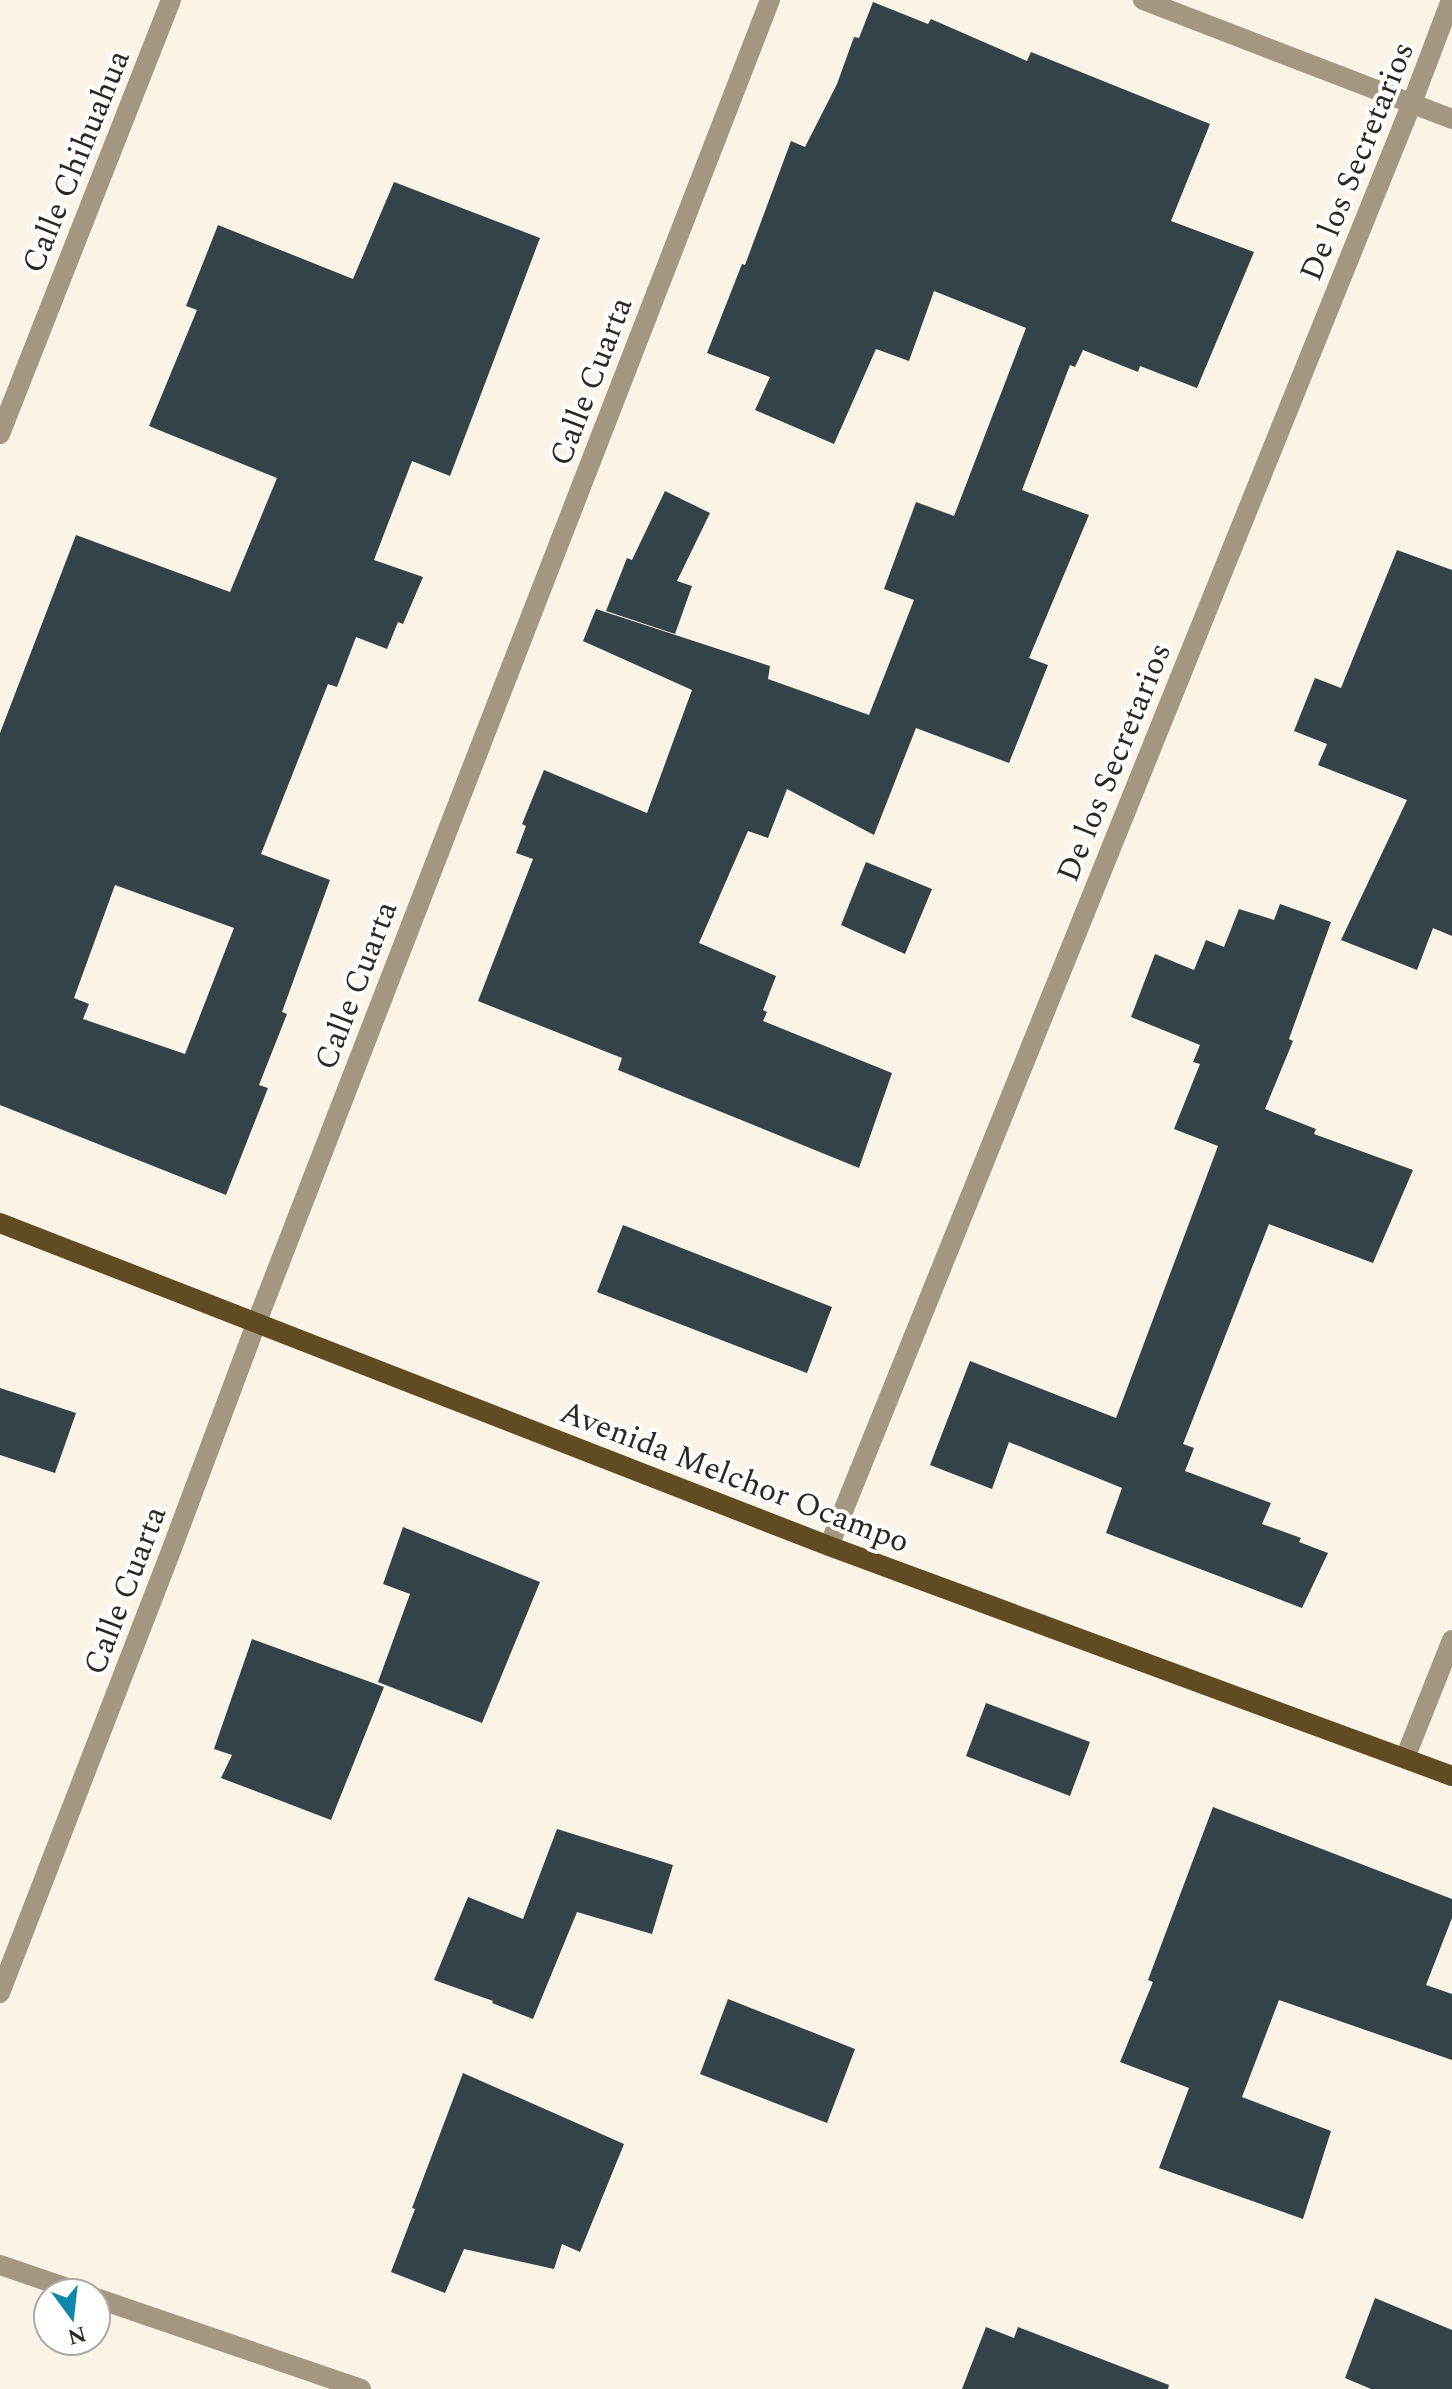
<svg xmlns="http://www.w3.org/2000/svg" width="1452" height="2389" viewBox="0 0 1452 2389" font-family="Spectral,serif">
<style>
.building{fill:#344349;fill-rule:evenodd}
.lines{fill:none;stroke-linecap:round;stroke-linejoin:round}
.minor{stroke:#a39781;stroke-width:20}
.major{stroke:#614b22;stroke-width:20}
.labels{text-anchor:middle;stroke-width:8;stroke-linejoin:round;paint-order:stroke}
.street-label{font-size:32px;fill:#2b2823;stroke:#fff}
</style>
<rect width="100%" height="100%" fill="#fbf3e5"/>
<!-- building -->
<g class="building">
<polygon points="873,2 928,24 931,19 1027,61 1031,52 1210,124 1171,221 1254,252 1197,388 1140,366 1138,372 1083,350 1075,367 1070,365 1022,490 1089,515 1029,658 1048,665 1009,763 916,728 874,835 787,789 768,838 748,831 699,943 776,976 763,1010 767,1012 763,1021 892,1073 859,1168 618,1070 622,1058 478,1001 533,859 516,853 526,826 522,824 544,770 647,813 692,690 583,641 596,609 770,666 768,679 869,715 914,600 884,589 916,502 954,516 1026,328 934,291 909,361 876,349 834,444 755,410 770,377 707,353 742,264 745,265 791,141 805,147 837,84 854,37 859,38"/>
<path d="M394 182 540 238 450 476 412 461 374 560 423 577 403 624 398 622 387 649 356 637 337 687 328 684 261 854 330 880 282 1012 287 1014 259 1085 268 1088 226 1195 0 1105V733L76 535 230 592 277 478 149 426 197 310 186 306 218 225 353 279ZM115 885 234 928 185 1054 83 1019 89 1004 74 998Z"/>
<polygon points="665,491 710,513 677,581 692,586 675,634 606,611 627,558 632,560"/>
<polygon points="1397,550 1452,570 1452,936 1433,928 1417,970 1341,940 1407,800 1318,765 1327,744 1294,731 1315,678 1341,688"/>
<polygon points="866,862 932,889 905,954 841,925"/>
<polygon points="1280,904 1331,922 1289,1039 1293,1041 1265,1109 1316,1129 1314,1134 1413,1170 1373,1263 1269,1224 1183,1444 1194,1448 1185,1471 1271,1503 1262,1524 1301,1538 1299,1542 1328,1553 1302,1608 1106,1533 1122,1488 1009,1442 992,1489 930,1465 970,1361 1116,1418 1218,1146 1174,1129 1200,1064 1193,1062 1200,1045 1131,1017 1155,954 1194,970 1206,940 1224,947 1239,909 1274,920"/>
<polygon points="623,1225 832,1307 807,1373 597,1292"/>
<polygon points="0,1388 76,1413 55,1473 0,1455"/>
<polygon points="403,1527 540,1582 482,1723 378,1682 410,1594 383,1584"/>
<polygon points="252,1639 384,1687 331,1820 221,1778 232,1755 214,1749"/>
<polygon points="986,1703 1090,1742 1070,1796 966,1756"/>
<polygon points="1213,1807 1452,1899 1452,1918 1426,1985 1452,1994 1452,2060 1279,2000 1242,2097 1331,2131 1303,2219 1159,2168 1189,2088 1120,2062 1153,1982 1148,1980"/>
<polygon points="557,1829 673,1865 652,1934 577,1912 533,2019 492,2003 493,2001 434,1980 468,1897 523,1919"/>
<polygon points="728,1999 855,2049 827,2123 700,2074"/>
<polygon points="463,2073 624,2144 580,2252 562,2244 554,2269 464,2249 445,2293 391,2272 415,2209 412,2208"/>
<polygon points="1375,2298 1452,2330 1452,2389 1371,2389 1345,2378"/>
<polygon points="986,2327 1014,2338 1018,2327 1169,2385 1168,2389 962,2389"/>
</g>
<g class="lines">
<!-- minor -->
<g class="minor">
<polyline points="1143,0 1452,119"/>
<polyline points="0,434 171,0"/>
<polyline points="829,1546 1412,103 1451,0"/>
<polyline points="1405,1758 1452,1640"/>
<polyline points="0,1993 171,1551 256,1324 770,0"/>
<polyline points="0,2265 82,2293"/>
<polyline points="96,2298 361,2389"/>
</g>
<!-- major -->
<polyline class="major" points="0,1223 829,1546 1452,1776"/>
</g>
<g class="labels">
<!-- street labels -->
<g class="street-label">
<text transform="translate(75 161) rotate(-68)" y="11">Calle Chihuahua</text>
<text transform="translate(1356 161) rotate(-68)" y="11">De los Secretarios</text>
<text transform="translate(590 381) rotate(-69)" y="11">Calle Cuarta</text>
<text transform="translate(1113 762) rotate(-68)" y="11">De los Secretarios</text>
<text transform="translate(355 985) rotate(-69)" y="11">Calle Cuarta</text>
<text transform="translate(735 1476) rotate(21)" y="11">Avenida Melchor Ocampo</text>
<text transform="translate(124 1590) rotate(-69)" y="11">Calle Cuarta</text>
</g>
</g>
<!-- north arrow -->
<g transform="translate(72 2317) rotate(165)"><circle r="38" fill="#ffffff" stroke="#aaa9a7" stroke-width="2"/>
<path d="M0-6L14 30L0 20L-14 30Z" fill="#0e87ab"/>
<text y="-12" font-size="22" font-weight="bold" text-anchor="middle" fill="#2b2823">N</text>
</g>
</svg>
